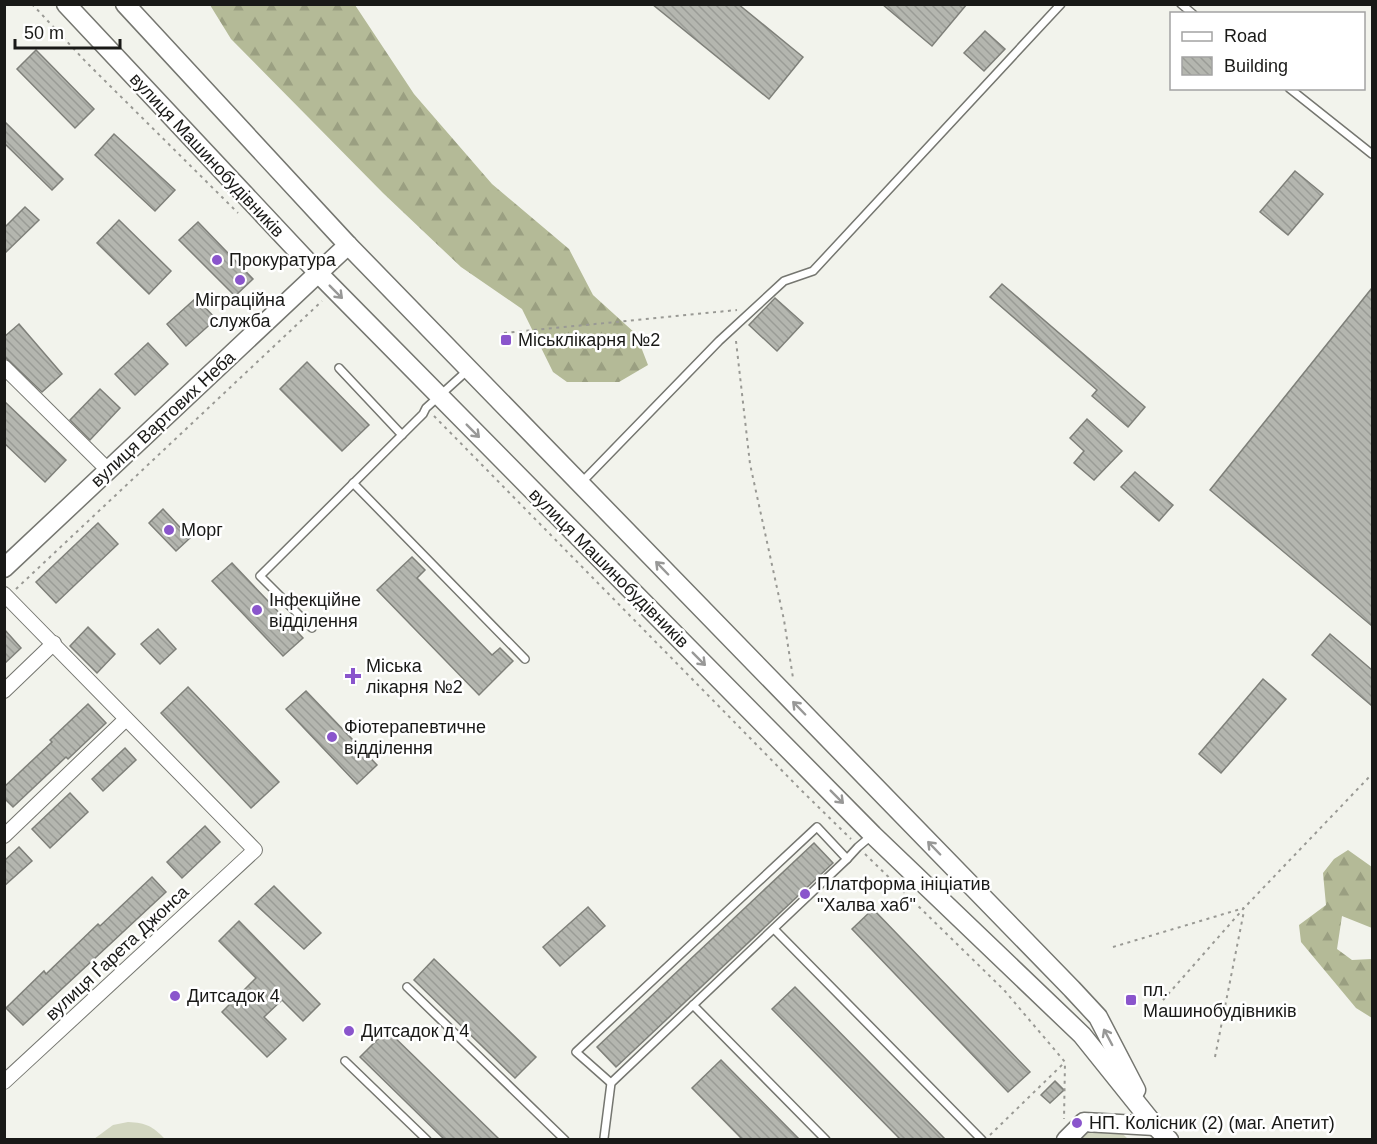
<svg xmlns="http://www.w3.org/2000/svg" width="1377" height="1144" viewBox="0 0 1377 1144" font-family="Arial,sans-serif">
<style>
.grass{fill:#d2d6c0}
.forest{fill:url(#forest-firs)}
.building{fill:url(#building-back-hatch);stroke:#7f807a;stroke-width:1.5}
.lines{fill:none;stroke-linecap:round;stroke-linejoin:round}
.service-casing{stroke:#757670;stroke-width:10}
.minor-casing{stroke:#757670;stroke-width:16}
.tertiary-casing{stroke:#757670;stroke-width:21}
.path{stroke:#999994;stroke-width:2;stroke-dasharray:3 4.5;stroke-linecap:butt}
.service{stroke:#fff;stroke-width:7}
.minor{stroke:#fff;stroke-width:14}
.tertiary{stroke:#fff;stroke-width:18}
.oneway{stroke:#989897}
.poi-dot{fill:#8a55cc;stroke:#fff;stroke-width:2}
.labels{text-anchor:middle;stroke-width:5;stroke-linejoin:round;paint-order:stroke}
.street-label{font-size:18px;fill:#191917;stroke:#fff}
.poi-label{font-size:18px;fill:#191917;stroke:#fff;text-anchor:start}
</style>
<defs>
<pattern id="forest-firs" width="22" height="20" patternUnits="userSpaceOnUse" patternTransform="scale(1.5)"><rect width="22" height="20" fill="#b4ba97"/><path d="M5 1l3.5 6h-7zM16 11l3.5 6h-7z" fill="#9a9f81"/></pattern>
<pattern id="building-back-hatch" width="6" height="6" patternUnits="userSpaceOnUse" patternTransform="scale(1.5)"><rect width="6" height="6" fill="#b4b6af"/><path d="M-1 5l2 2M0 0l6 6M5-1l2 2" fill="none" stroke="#9a9c96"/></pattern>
</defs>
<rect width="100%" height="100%" fill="#f2f3ec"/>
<!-- grass -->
<g class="grass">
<polygon points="1102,1114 1128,1139 1075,1140"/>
<path d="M128 1122C147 1123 152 1126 165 1139H94L113 1125Z"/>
</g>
<!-- forest -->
<g class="forest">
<polygon points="210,5 355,5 414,94 492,184 569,249 593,295 636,334 648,365 619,382 567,382 553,372 522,309 461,267 383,193 231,39"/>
<polygon points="1348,850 1372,867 1372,928 1342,916 1337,949 1352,960 1372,959 1372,1018 1356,1008 1301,942 1299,925 1326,905 1323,873 1334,859"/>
</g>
<!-- building -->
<g class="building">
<polygon points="652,4 738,4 803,57 769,99"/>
<polygon points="882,4 967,4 932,46"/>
<polygon points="985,31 1005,49 984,71 964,53"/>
<polygon points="36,50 94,109 75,128 17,69"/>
<polygon points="4,121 63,179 52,190 4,143"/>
<polygon points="114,134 175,190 155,211 95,155"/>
<polygon points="1295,171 1323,194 1288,235 1260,212"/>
<polygon points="25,207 39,220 4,254 4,228"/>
<polygon points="119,220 171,271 149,294 97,243"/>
<polygon points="198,222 253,279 235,296 179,240"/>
<polygon points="1002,284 1145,407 1128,427 1092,396 1097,390 990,297"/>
<polygon points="1372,288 1372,626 1210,490"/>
<polygon points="196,298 216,319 186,346 167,324"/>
<polygon points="775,298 803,323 777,351 749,325"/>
<polygon points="19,324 62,374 42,392 4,356 4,337"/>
<polygon points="148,343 168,364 135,395 115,374"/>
<polygon points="307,362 369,425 342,451 280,389"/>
<polygon points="100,389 120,408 90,440 70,420"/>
<polygon points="4,401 66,460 45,482 4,443"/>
<polygon points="1087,419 1122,451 1094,480 1074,463 1084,451 1070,438"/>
<polygon points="1135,472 1173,505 1159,521 1121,487"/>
<polygon points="163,509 190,538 176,551 149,523"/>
<polygon points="98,523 118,544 56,603 36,582"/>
<polygon points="412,557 425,570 417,578 492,655 500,648 513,661 479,695 377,590"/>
<polygon points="232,563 303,638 283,656 212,581"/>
<polygon points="88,627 115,654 97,673 70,646"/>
<polygon points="4,629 21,648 4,664"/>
<polygon points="158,629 176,649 160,664 141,644"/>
<polygon points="1330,634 1372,670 1372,706 1312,655"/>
<polygon points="1263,679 1286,699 1221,773 1199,754"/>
<polygon points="188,687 279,782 251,808 161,713"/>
<polygon points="306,691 377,765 357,784 286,709"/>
<polygon points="88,704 106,723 68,759 66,757 13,807 4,798 4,787 52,742 50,740"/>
<polygon points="125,748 136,760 103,791 92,779"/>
<polygon points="70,793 88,812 50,848 32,829"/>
<polygon points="205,826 220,842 182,878 167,862"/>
<polygon points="814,843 833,863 616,1067 597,1047"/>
<polygon points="19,847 32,861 4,886 4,861"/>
<polygon points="152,877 166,892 23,1025 6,1008 44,971 46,974 98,924 100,926"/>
<polygon points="274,886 321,933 304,949 255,904"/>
<polygon points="588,907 605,926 560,966 543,947"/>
<polygon points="873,909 1030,1072 1008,1092 852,929"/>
<polygon points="239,921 320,1004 303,1021 282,1000 264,1017 286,1039 267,1057 222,1012 256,978 219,941"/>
<polygon points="434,959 536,1057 515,1078 414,980"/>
<polygon points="795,987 946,1140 901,1140 772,1009"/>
<polygon points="387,1030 500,1140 445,1140 360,1057"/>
<polygon points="721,1060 800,1140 743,1140 692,1088"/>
<polygon points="1055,1081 1064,1090 1050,1103 1041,1095"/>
</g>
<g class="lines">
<defs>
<g id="service">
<polyline points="1181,4 1193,14"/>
<polyline points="1289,88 1372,154"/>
<polyline points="339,368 402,435"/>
<polyline points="582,482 719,341 784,281 813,271 1061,4"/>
<polyline points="353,483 525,659"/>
<polyline points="312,628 260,576 423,414 426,408 469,369"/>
<polyline points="774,929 982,1140"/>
<polyline points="407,987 565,1140"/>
<polyline points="693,1005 826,1140"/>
<polyline points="345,1061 427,1140"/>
<polyline points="611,1083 576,1052 817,827 847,859"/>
<polyline points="604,1138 611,1083 847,859 858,847 871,836"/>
</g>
<g id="minor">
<polyline points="4,367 109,471"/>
<polyline points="4,594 255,850 4,1082"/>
<polyline points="4,691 54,643"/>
<polyline points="4,836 126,719"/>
</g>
<g id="tertiary">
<polyline points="66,4 321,276 873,835 1082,1035 1155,1126 1169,1140"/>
<polyline points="125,4 348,245 1072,989 1098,1017 1136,1090"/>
<polyline points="4,568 348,245"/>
<polyline points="1066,1140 1084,1122 1155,1126"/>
</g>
</defs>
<!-- service casing -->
<use href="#service" class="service-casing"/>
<!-- minor casing -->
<use href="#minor" class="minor-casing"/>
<!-- tertiary casing -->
<use href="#tertiary" class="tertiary-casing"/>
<!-- path -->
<g class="path">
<polyline points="32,4 86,62 238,213"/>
<polyline points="504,333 737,310"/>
<polyline points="736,341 750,464 784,620 793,678"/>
<polyline points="434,416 802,791 851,839"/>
<polyline points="16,589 322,301"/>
<polyline points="865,854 1004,990 1065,1062 1064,1119"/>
<polyline points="1113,947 1244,908"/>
<polyline points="1163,1000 1244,908 1372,774"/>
<polyline points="1215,1057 1244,911"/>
<polyline points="990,1135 1065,1062"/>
</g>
<!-- service -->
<use href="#service" class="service"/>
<!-- minor -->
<use href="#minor" class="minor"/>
<!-- tertiary -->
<use href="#tertiary" class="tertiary"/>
</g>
<!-- one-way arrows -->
<defs><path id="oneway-shaft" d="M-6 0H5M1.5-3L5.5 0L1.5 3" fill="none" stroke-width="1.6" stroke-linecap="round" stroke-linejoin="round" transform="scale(1.5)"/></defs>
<g class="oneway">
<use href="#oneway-shaft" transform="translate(336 292) rotate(45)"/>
<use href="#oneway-shaft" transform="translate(473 431) rotate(45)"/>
<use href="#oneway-shaft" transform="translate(662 568) rotate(-134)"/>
<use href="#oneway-shaft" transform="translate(699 659) rotate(45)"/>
<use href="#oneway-shaft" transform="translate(799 708) rotate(-134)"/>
<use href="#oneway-shaft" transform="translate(837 797) rotate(45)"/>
<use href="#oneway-shaft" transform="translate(934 848) rotate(-134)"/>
<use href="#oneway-shaft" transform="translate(1108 1037) rotate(-118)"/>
</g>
<!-- markers -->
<g class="poi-dot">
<circle cx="217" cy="260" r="6"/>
<circle cx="240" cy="280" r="6"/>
<rect x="500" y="334" width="12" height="12" rx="3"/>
<circle cx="169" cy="530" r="6"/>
<circle cx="257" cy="610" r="6"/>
<path d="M350 667h6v6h6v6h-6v6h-6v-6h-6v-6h6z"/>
<circle cx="332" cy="737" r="6"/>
<circle cx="805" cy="894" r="6"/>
<circle cx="175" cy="996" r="6"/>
<rect x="1125" y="994" width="12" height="12" rx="3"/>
<circle cx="349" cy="1031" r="6"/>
<circle cx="1077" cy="1123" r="6"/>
</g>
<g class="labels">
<!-- street labels -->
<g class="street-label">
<text transform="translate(207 155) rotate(47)" y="6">вулиця Машинобудівників</text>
<text transform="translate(163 419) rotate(-43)" y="6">вулиця Вартових Неба</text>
<text transform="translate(609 568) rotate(45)" y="6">вулиця Машинобудівників</text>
<text transform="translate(117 953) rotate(-43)" y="6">вулиця Ґарета Джонса</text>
</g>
<!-- poi labels -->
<g class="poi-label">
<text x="229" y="266">Прокуратура</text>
<text x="240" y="306" text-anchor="middle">Міграційна<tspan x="240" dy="21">служба</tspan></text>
<text x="518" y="346">Міськлікарня №2</text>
<text x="181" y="536">Морг</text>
<text x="269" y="606">Інфекційне<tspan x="269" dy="21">відділення</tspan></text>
<text x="366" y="672">Міська<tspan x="366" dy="21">лікарня №2</tspan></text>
<text x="344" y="733">Фіотерапевтичне<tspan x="344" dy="21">відділення</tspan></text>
<text x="817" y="890">Платформа ініціатив<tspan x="817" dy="21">"Халва хаб"</tspan></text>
<text x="1143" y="996">пл.<tspan x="1143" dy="21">Машинобудівників</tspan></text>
<text x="187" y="1002">Дитсадок 4</text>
<text x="361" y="1037">Дитсадок д 4</text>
<text x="1089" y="1129">НП. Колісник (2) (маг. Апетит)</text>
</g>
</g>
<!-- border -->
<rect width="1377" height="1144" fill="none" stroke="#191917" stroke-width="12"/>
<!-- legend -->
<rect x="1170" y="12" width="195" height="78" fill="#ffffff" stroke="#a3a3a2" stroke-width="1.5"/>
<rect x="1182" y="32" width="30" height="9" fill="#ffffff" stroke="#a3a3a2" stroke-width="1.5"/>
<text x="1224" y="42" font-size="18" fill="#191917">Road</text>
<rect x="1182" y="57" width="30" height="18" fill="url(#building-back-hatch)" stroke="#a3a3a2" stroke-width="1.5"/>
<text x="1224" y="72" font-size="18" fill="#191917">Building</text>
<!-- scale -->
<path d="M15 39v9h105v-9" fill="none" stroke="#191917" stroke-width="3"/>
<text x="24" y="39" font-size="18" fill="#191917" stroke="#ffffff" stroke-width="4.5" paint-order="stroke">50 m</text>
</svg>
